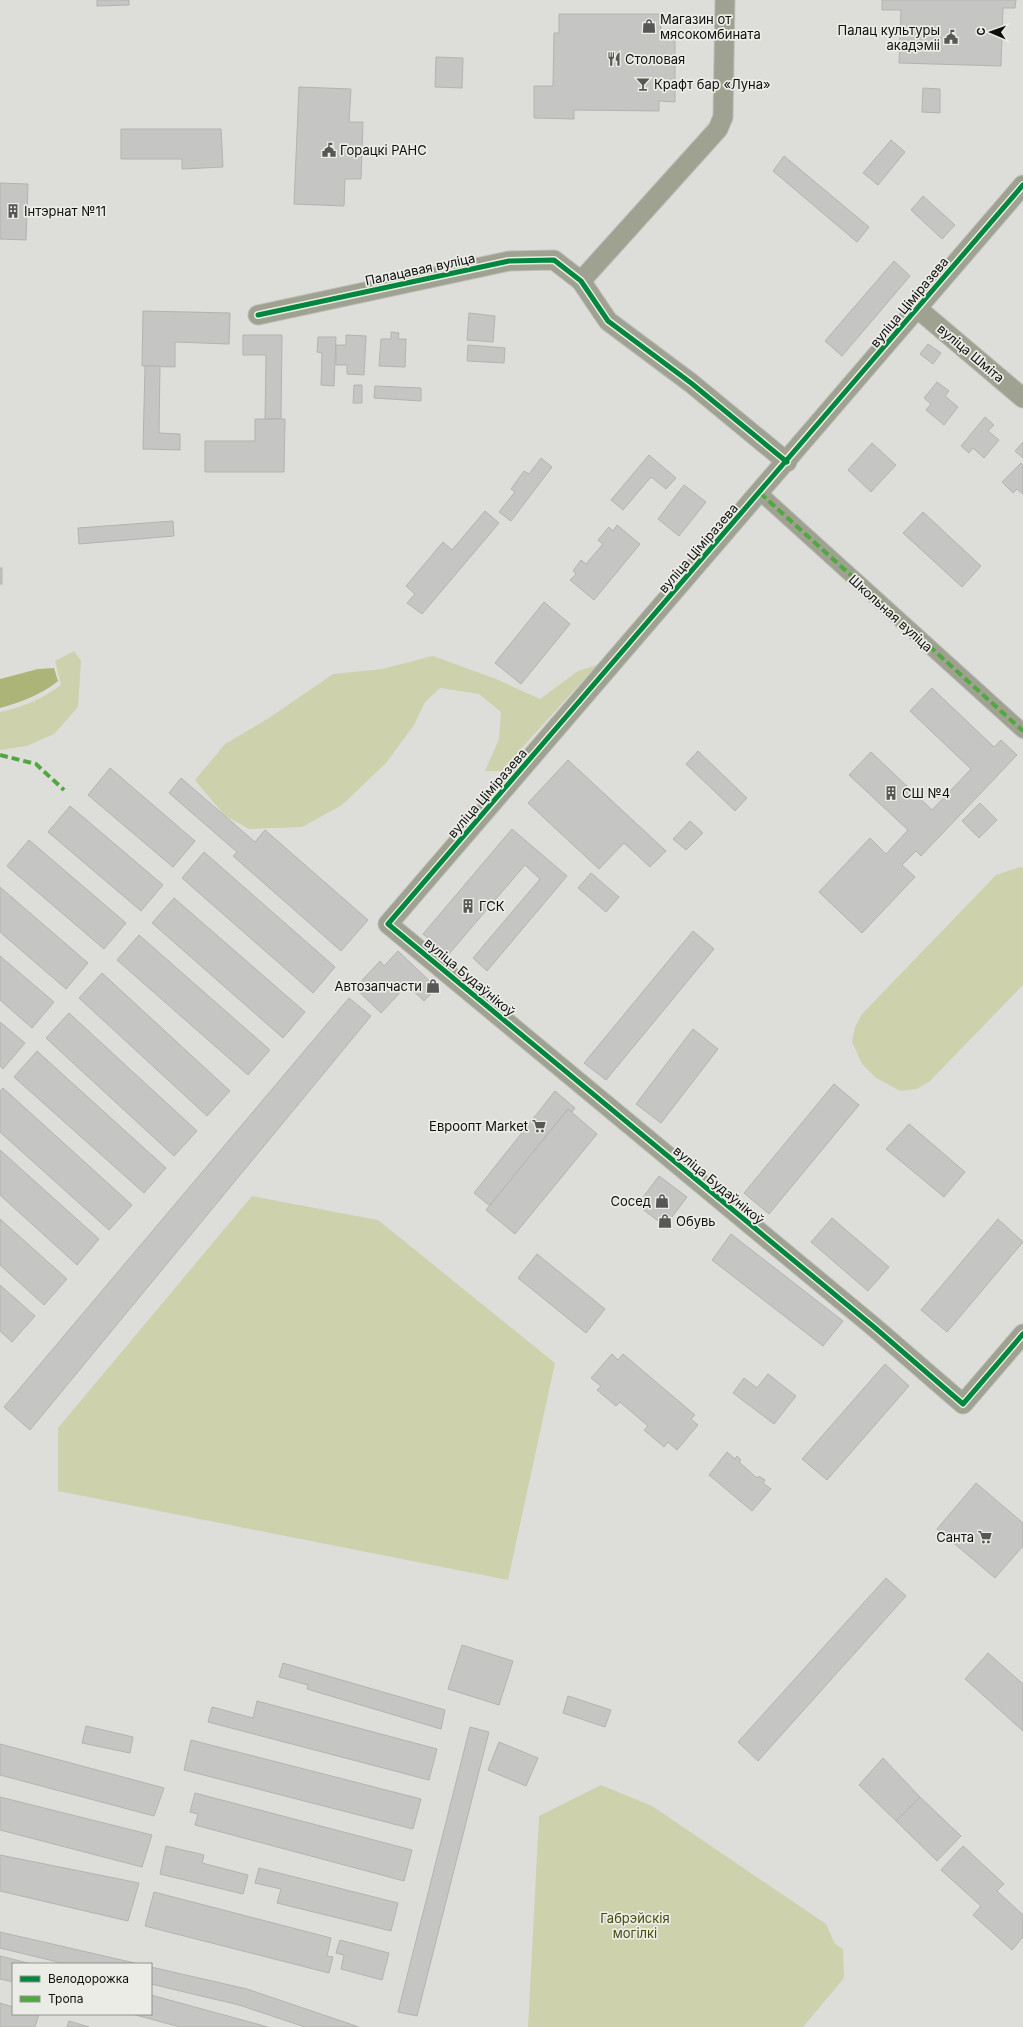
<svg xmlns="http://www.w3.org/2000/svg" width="1023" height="2027" viewBox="0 0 1023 2027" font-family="Inter,sans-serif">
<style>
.green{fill:#cdd2ad}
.water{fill:#adb477}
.building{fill:#c5c6c3;stroke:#b3b3b1}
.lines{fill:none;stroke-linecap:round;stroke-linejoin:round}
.pedestrian-casing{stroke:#bcbcba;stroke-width:16}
.minor-casing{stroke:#bcbcba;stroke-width:21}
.pedestrian{stroke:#9fa290;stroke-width:14}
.minor{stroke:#9fa290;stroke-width:19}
.quiet{stroke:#51a841;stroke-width:4;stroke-dasharray:8 4;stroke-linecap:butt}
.cycleway-casing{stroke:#ebece6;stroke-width:8}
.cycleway{stroke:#00873e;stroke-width:5}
.labels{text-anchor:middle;stroke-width:3.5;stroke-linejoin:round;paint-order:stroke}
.poi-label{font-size:13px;fill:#0f100e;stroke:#ebece6;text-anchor:start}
.street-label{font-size:13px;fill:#0f100e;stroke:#ebece6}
.park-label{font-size:13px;fill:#474c0b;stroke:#ebece6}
</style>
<rect width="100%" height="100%" fill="#dddeda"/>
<!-- green -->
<g class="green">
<path d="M74 651 81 661 78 707 54 734 27 746 0 750V712C23 707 42 699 61 685L55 661Z"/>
<polygon points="433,656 496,679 540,699 578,671 597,665 501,771 485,771 499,739 501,712 479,694 440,688 425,702 414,725 386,763 342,805 302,827 249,829 224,815 195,780 225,744 269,718 333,674 382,669"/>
<polygon points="1020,867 1023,868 1023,985 929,1082 916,1089 900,1091 875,1077 862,1064 852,1042 855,1027 862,1014 996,875"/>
<polygon points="252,1196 378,1220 555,1363 508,1580 58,1491 58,1428"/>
<polygon points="601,1785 652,1806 826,1924 835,1944 843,1949 844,1978 803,2027 528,2027 539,1816"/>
</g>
<!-- water -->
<path class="water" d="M54 668 58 681C41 695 21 702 0 708V679L38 669Z"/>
<!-- building -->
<g class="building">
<polygon points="97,0 129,0 129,5 97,6"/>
<polygon points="882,0 1016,0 1015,8 1003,8 1001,66 899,63 901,10 882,10"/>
<polygon points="559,14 661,14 661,33 675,33 675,102 659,101 659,111 574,110 574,119 534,118 534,86 553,86 554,33 559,33"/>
<polygon points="436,57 463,58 462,88 435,87"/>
<polygon points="299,87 351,89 349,122 363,122 361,179 345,179 344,206 294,204"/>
<polygon points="923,88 940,89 940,113 922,112"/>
<polygon points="121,129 221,129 223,167 182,169 182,159 121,159"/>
<polygon points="891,140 905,152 878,185 863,173"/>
<polygon points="784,156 869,227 857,242 773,171"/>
<polygon points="0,183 28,184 26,240 0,239"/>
<polygon points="923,196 955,225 942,239 911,210"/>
<polygon points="894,261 910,276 842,356 825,341"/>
<polygon points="143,311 230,313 229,344 175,342 175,367 142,366"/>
<polygon points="469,313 495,316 493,342 467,340"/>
<polygon points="391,332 399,333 398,339 406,339 405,367 379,366 381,339 391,339"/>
<polygon points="243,335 282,335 281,419 265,419 266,355 243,355"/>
<polygon points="346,335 366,336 364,375 347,374 347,365 336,365 336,345 346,345"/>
<polygon points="318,337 336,337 334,386 321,385 322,353 317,352"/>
<polygon points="928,344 941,353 933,364 920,354"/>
<polygon points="468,345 505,348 504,363 467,361"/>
<polygon points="145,366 160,366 159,433 180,434 180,450 143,449"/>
<polygon points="937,382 949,391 945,396 958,407 944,425 926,410 931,404 924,398"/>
<polygon points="354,385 362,385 362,403 353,403"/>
<polygon points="375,386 421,388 421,401 374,398"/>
<polygon points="985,417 994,425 988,431 999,440 984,458 973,448 969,453 961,446"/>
<polygon points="255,419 285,419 284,472 205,472 205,441 255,441"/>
<polygon points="1023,442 1023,458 1015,451"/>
<polygon points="872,443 896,465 871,492 848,470"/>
<polygon points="649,455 676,478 666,489 651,477 623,510 611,500"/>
<polygon points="541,458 552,467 511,521 499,512 515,492 511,489 524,471 529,474"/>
<polygon points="1021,463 1023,465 1023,494 1017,489 1013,493 1002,482"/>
<polygon points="684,485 706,502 679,536 658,519"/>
<polygon points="485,511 499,523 422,614 407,603 415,594 406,586 443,542 452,550"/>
<polygon points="923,512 981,566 962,587 903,533"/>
<polygon points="173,521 174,536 79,544 78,528"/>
<polygon points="617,525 640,544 594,600 570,580 576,574 573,571 581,560 586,564 603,544 598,540 609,527 613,531"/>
<rect x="0" y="568" width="2" height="16"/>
<polygon points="544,602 570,624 521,684 495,663"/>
<polygon points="932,688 994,747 1001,740 1017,755 921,856 916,851 902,865 915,877 862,933 819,892 870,838 886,854 908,830 849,775 871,752 932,810 971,769 910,711"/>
<polygon points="698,751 747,798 735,811 686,764"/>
<polygon points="568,760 666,851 650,867 624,843 599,869 528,803"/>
<polygon points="110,768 195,841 173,867 88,795"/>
<polygon points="181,778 255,842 265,830 368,920 341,951 233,856 237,852 169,793"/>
<polygon points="980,803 997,820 979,838 962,821"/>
<polygon points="70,806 163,885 141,911 48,832"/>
<polygon points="690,821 703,833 686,850 673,839"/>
<polygon points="512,829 567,876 487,971 473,958 540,879 525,865 448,955 423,934"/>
<polygon points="29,840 126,923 104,949 7,866"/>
<polygon points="204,852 335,967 313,993 182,878"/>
<polygon points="591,873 619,897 606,912 578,888"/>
<polygon points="0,887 88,963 66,989 0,932"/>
<polygon points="174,898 305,1012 283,1038 152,923"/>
<polygon points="693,931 714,949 606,1080 584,1063"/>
<polygon points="139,935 270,1050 248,1075 117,960"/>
<polygon points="398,951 437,988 424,1001 407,985 381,1013 355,988 380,961 384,966"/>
<polygon points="0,956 54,1002 32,1028 0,1000"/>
<polygon points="102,973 230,1091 207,1116 79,998"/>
<polygon points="349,998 371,1016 30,1430 4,1407"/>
<polygon points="69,1013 197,1131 174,1156 46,1038"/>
<polygon points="0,1022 25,1043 3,1069 0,1066"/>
<polygon points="693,1029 718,1049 661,1123 636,1104"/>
<polygon points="37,1051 166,1168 144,1193 14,1077"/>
<polygon points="834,1084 859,1105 769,1214 744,1193"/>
<polygon points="3,1088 132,1205 109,1230 0,1132 0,1091"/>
<polygon points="555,1091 575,1108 572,1112 568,1109 490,1206 474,1193"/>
<polygon points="568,1109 597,1134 515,1234 486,1210"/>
<polygon points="909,1124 965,1172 944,1197 886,1149"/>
<polygon points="0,1150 99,1239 77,1265 0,1195"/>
<polygon points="659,1176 687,1197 665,1226 637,1205"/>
<polygon points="832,1218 889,1267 868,1291 811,1242"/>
<polygon points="0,1219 67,1279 44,1305 0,1265"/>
<polygon points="998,1219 1023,1242 947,1332 921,1310"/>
<polygon points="731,1234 843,1321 823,1346 712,1260"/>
<polygon points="537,1254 605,1309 586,1333 518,1278"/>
<polygon points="0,1285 35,1316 12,1342 0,1331"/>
<polygon points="612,1354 618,1360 623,1354 695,1415 691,1419 698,1425 677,1450 668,1442 664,1447 644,1430 648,1426 620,1402 616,1406 597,1390 601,1386 591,1378"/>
<polygon points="885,1364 909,1386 827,1480 802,1459"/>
<polygon points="768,1374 796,1396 774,1424 733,1393 744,1378 757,1388"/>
<polygon points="727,1452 735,1459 737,1456 741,1460 739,1462 757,1478 759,1476 765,1480 763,1483 771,1489 752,1511 709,1475"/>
<polygon points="976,1483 1023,1523 1023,1546 995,1578 937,1529"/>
<polygon points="886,1578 906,1596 758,1761 738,1742"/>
<polygon points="462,1645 513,1661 499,1705 448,1689"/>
<polygon points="988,1653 1023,1684 1023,1731 965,1679"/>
<polygon points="283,1663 445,1710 441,1729 307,1689 308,1685 279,1677"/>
<polygon points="568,1696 611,1710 605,1727 563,1713"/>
<polygon points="257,1701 437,1749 429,1780 208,1722 212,1707 253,1718"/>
<polygon points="86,1726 133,1737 130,1753 82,1743"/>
<polygon points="470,1727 489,1732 417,2016 398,2012"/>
<polygon points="191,1740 421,1799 413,1829 184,1770"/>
<polygon points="499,1742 538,1758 526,1786 488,1770"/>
<polygon points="0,1744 164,1788 154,1816 0,1775"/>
<polygon points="883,1758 920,1797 896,1821 859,1785"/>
<polygon points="195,1793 412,1850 404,1881 195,1825 198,1814 190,1812"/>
<polygon points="0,1797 152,1835 142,1867 0,1830"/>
<polygon points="920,1797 961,1836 937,1861 896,1821"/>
<polygon points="166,1846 204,1855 202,1863 248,1875 243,1894 160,1874"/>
<polygon points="963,1846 1004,1884 997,1891 1023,1915 1023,1937 1012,1950 973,1915 981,1906 941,1870"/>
<polygon points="0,1855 139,1883 128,1921 0,1891"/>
<polygon points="259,1868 398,1903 391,1931 277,1903 281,1889 255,1883"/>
<polygon points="154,1892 331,1938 327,1956 333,1957 329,1973 145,1926"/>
<polygon points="0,1932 139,1964 66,1964 0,1948"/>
<polygon points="340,1940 389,1953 382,1980 341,1969 344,1955 336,1953"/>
<polygon points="0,1956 32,1964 13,1964 13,1982 0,1979"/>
<polygon points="151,1967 247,1989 359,2027 305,2027 239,2005 151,1984"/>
<polygon points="151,1995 268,2027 180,2027 132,2014 151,2014"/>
<polygon points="0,2003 13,2007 13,2014 39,2014 35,2027 0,2027"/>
<polygon points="69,2021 89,2027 67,2027"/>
</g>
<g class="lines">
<defs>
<polyline id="pedestrian" points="760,493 1023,731"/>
<g id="minor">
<polyline points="1023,185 388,924 874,1327 963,1404 1023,1334"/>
<polyline points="581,281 718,129 723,117 725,0"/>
<polyline points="918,309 1023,398"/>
<polyline points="258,315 509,261 554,260 581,281 608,321 691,383 787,462"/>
</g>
</defs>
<!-- pedestrian casing -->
<use href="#pedestrian" class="pedestrian-casing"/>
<!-- minor casing -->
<use href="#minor" class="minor-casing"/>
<!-- pedestrian -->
<use href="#pedestrian" class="pedestrian"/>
<!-- minor -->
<use href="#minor" class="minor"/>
<!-- quiet -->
<g class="quiet">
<polyline points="760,493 1023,731"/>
<polyline points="0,755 36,764 64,790"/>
</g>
<defs>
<g id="cycleway">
<polyline points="1023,185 388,924 874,1327 963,1404 1023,1334"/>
<polyline points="258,315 509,261 554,260 581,281 608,321 691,383 787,462"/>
</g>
</defs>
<!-- cycleway casing -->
<use href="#cycleway" class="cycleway-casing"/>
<!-- cycleway -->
<use href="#cycleway" class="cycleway"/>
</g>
<!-- icons -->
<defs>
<symbol id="shop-bare" viewBox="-9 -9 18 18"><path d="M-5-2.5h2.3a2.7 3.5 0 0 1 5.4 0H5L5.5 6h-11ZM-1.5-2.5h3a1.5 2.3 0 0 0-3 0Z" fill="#575855" stroke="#ebece6" stroke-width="2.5" paint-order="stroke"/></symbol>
<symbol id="civic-bare" viewBox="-9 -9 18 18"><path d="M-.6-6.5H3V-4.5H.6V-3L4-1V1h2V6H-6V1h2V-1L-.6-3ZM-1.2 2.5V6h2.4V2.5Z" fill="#575855" stroke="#ebece6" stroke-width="2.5" paint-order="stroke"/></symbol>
<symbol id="restaurant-bare" viewBox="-9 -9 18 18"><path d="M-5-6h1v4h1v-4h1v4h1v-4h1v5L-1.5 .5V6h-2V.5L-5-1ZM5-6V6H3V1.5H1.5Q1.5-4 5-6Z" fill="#575855" stroke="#ebece6" stroke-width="2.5" paint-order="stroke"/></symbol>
<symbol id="bar-bare" viewBox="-9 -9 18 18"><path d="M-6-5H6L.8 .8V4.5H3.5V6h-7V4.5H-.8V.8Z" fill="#575855" stroke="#ebece6" stroke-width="2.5" paint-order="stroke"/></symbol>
<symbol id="building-bare" viewBox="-9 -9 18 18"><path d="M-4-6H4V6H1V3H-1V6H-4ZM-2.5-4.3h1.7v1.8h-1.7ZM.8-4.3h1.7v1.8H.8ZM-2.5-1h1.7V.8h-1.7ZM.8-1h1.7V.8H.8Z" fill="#575855" stroke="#ebece6" stroke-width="2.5" paint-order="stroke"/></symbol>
<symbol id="supermarket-bare" viewBox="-9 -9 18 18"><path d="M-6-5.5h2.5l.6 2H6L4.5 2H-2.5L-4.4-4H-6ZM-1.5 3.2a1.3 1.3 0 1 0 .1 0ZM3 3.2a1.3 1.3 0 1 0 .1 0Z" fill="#575855" stroke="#ebece6" stroke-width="2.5" paint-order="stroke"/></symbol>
</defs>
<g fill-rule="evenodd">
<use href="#shop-bare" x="639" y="16" width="20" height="20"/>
<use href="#civic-bare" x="941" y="27" width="20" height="20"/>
<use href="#restaurant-bare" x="604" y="49" width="20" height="20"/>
<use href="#bar-bare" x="633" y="74" width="20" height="20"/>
<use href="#civic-bare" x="319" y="140" width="20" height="20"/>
<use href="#building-bare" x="3" y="201" width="20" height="20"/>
<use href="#building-bare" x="881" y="783" width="20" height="20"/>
<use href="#building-bare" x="458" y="896" width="20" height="20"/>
<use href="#shop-bare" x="423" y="976" width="20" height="20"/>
<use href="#supermarket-bare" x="529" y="1116" width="20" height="20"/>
<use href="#shop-bare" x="652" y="1191" width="20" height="20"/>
<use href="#shop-bare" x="655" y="1211" width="20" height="20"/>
<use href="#supermarket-bare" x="975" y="1527" width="20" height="20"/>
</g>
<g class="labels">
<!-- poi labels -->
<g class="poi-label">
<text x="660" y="24">Магазин от<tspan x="660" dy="15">мясокомбината</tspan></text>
<text x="940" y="35" text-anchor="end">Палац культуры<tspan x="940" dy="15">акадэміі</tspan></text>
<text x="625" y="64">Столовая</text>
<text x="654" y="89">Крафт бар «Луна»</text>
<text x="340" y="155">Горацкі РАНС</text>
<text x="24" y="216">Інтэрнат №11</text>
<text x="902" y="798">СШ №4</text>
<text x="479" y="911">ГСК</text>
<text x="422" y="991" text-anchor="end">Автозапчасти</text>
<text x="528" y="1131" text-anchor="end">Евроопт Market</text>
<text x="651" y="1206" text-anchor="end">Сосед</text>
<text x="676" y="1226">Обувь</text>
<text x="974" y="1542" text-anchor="end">Санта</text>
</g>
<!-- street labels -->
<g class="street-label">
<text transform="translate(420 269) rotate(-12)" y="5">Палацавая вуліца</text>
<text transform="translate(909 302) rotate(-50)" y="5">вуліца Ціміразева</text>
<text transform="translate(971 353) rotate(40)" y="5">вуліца Шміта</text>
<text transform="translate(698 548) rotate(-49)" y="5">вуліца Ціміразева</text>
<text transform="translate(891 613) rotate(42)" y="5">Школьная вуліца</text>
<text transform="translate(487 793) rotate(-49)" y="5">вуліца Ціміразева</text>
<text transform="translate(470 977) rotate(40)" y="5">вуліца Будаўнікоў</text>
<text transform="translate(719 1185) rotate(40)" y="5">вуліца Будаўнікоў</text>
</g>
<!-- park labels -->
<g class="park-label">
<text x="635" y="1923">Габрэйскія<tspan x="635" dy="15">могілкі</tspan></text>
</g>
</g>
<!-- legend -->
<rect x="12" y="1963" width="140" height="52" fill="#ebece6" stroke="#939490"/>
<rect x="20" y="1976" width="20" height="6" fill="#00873e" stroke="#939490"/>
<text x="48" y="1983" font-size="12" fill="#0f100e">Велодорожка</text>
<rect x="20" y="1996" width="20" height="6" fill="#51a841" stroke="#939490"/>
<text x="48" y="2003" font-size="12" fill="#0f100e">Тропа</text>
<!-- north arrow -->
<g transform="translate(991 32) rotate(272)" stroke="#ebece6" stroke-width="3" paint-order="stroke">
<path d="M0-3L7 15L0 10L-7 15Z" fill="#0f100e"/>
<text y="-6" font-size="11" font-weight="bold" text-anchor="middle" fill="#0f100e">С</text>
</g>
</svg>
